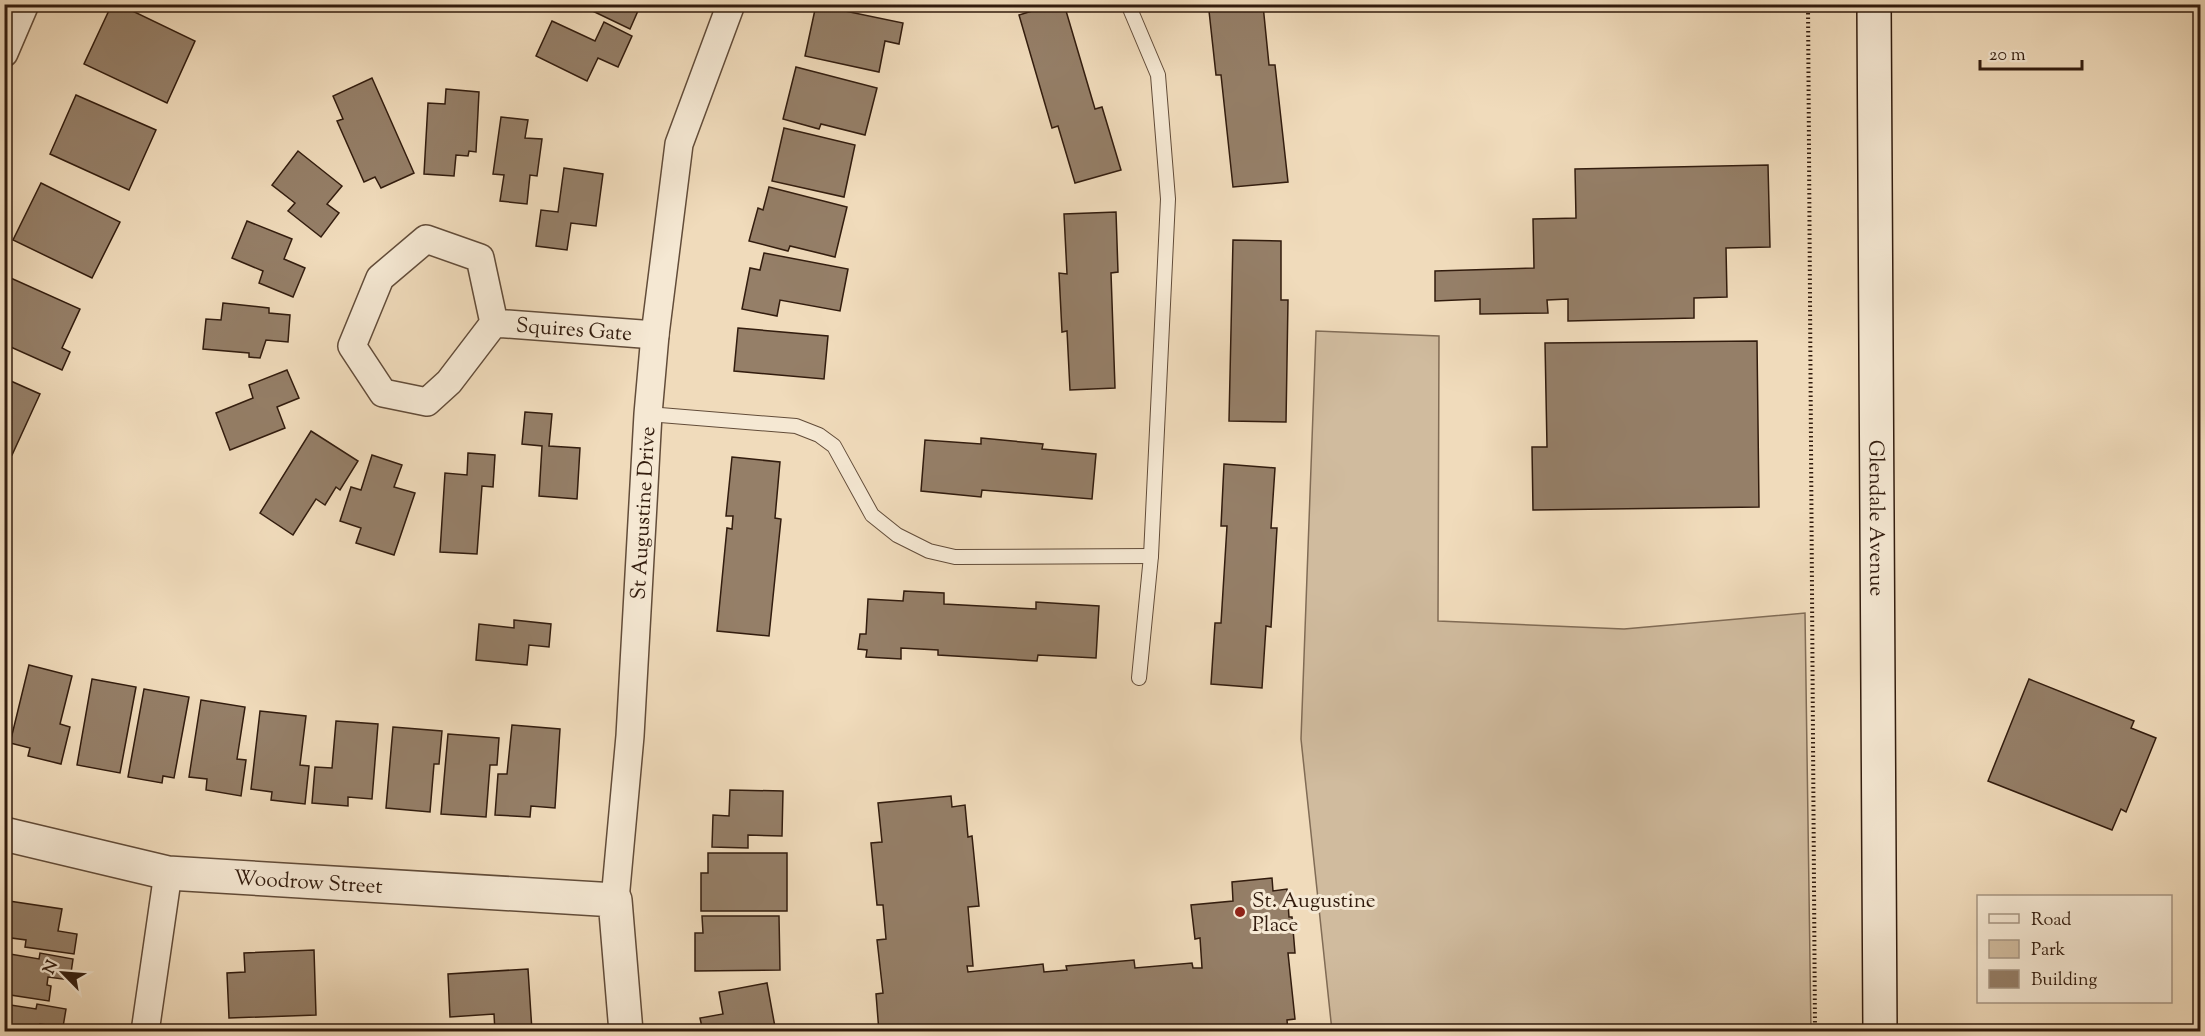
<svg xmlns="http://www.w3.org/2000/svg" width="2205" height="1036" viewBox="0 0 2205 1036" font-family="'Sorts Mill Goudy',serif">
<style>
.green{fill:#d0bb9e;stroke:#816c56;stroke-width:1.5}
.building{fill:#957f68;stroke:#321c0e;stroke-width:1.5}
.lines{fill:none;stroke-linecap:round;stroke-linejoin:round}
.service-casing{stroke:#624c39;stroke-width:16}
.minor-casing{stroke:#624c39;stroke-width:30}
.tertiary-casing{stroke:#624c39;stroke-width:36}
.secondary-casing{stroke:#321c0e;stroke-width:36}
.path{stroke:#321c0e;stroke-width:4;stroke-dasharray:1.5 3;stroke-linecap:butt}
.service{stroke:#f5e8d3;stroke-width:14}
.minor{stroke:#f5e8d3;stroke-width:27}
.tertiary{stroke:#f5e8d3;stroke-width:33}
.secondary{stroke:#f5e8d3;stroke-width:33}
.poi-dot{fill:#8f2418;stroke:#f5e8d3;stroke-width:2}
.labels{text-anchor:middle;stroke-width:6;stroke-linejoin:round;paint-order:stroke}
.street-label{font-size:21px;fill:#321c0e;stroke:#f5e8d3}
.poi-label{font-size:21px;fill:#321c0e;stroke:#f5e8d3;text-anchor:start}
</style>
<rect width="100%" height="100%" fill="#f0dbbb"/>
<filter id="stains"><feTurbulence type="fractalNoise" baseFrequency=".00333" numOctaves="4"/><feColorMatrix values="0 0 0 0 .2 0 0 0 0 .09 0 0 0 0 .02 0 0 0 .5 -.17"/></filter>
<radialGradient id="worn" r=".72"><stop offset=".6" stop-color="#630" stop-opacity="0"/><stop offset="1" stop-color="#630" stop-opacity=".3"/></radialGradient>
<!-- green -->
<polygon class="green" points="1316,331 1439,336 1438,621 1624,629 1805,613 1811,1031 1332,1031 1301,739"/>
<!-- building -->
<g class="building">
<polygon points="112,4 118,4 195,41 167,103 84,64"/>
<polygon points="578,4 641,4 630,29"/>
<polygon points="1055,4 1064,4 1095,109 1102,107 1121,170 1075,183 1058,126 1052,128 1019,15"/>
<polygon points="816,5 903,23 899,44 885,41 879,72 805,56"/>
<polygon points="1263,5 1269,65 1275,65 1288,182 1233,187 1221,75 1216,75 1209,11"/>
<polygon points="552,21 595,41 604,22 632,36 618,67 598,58 587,81 536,56"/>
<polygon points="796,67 877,88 865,135 821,124 819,129 783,119"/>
<polygon points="372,78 414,173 381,188 375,177 364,182 337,121 343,119 333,96"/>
<polygon points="446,89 479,92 476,152 469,151 468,156 456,155 454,176 424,174 428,103 445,104"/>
<polygon points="76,95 156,130 129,190 50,154"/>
<polygon points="501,117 528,120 525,138 542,139 537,176 530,175 527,204 500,201 504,175 493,174"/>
<polygon points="784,128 855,145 844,197 772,181"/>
<polygon points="298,151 342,186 327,204 339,213 321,237 288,211 295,203 272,185"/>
<polygon points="1768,165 1770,247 1726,248 1727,297 1694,298 1694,318 1568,321 1568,299 1547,300 1548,313 1480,314 1480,299 1435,301 1435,271 1534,268 1533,219 1576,218 1575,169"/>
<polygon points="564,168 603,174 596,226 571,223 567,250 536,246 541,210 558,212"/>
<polygon points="41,183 120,222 92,278 13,240"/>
<polygon points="769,187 847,207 835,257 790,246 788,251 749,241 758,208 763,210"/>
<polygon points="1116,212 1118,272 1111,273 1115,388 1070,390 1067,331 1062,332 1059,273 1067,274 1064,214"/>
<polygon points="247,221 292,239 284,259 305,268 293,297 259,283 263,271 232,258"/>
<polygon points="1233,240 1281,241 1281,300 1288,300 1286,422 1229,421"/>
<polygon points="764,253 848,269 840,311 780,300 777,316 742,309 750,268 760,270"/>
<polygon points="4,275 80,309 62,348 70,352 62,370 4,344"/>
<polygon points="223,303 269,308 269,313 290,315 288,342 266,340 260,358 249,357 249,353 203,349 206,319 221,320"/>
<polygon points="738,328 828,336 824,379 734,371"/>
<polygon points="1757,341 1759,507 1533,510 1532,447 1547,447 1545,343"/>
<polygon points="287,370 299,398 277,407 285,428 230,450 216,413 253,398 249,385"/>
<polygon points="4,378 40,394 12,455 4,452"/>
<polygon points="525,412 552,414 549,446 580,448 577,499 539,496 542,446 522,444"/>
<polygon points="311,431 358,461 340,490 336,487 325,505 316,499 293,535 260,513"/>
<polygon points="981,438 1043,444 1042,449 1096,454 1092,499 982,490 981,497 921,491 925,440 981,444"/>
<polygon points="468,453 495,455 493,487 482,486 477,554 440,552 445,473 467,475"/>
<polygon points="372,455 402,465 394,487 415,493 394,555 356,543 361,528 340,521 351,487 361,490"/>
<polygon points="732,457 780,462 775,518 781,519 769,636 717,631 727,528 732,529 733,516 726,516"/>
<polygon points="1224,464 1275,468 1271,528 1277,528 1271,627 1266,626 1262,688 1211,684 1215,623 1221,623 1227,526 1221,526"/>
<polygon points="904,591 944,593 944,604 1036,609 1036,602 1099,606 1096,658 1038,655 1037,661 938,655 938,650 901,648 901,659 866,657 867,650 858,649 860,634 866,634 868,599 903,601"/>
<polygon points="514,620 551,624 549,647 529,645 527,665 476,660 479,624 514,628"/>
<polygon points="29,665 72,676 60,724 70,727 61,764 28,756 30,748 10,743"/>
<polygon points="92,679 136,687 120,773 77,765"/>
<polygon points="2029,679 2134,721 2131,728 2156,738 2126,812 2121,809 2112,830 1988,781"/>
<polygon points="144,689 189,697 174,778 163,776 162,783 128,777"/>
<polygon points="201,700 245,707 237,759 246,760 241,796 206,790 207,779 189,777"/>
<polygon points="260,711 306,716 300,765 309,766 305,804 271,800 272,792 251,789"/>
<polygon points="336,721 378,724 372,799 348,797 348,806 312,803 315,767 332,768"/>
<polygon points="512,725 560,729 555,808 531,806 530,817 495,815 498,774 507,774"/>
<polygon points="393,727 442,731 439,764 434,764 430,812 386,808"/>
<polygon points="448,734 499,738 497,765 490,765 486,817 441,814"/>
<polygon points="730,790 783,791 782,836 748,835 748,848 712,847 713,815 729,816"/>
<polygon points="951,796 952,807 965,805 968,837 972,836 979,906 968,907 973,966 967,966 968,972 1043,964 1044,972 1067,970 1066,966 1134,960 1135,968 1192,963 1193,968 1202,968 1200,938 1195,939 1191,905 1233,901 1232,882 1272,878 1273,891 1287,889 1289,917 1292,917 1295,953 1288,953 1295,1019 1287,1020 1288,1032 879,1032 876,994 883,993 877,940 886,939 883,905 877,905 871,843 882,842 878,803"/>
<polygon points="708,853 787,853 787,911 701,911 701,873 708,873"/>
<polygon points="9,901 62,909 58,931 77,934 74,954 25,947 26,940 4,937"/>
<polygon points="702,916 779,916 780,970 695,971 695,933 703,933"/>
<polygon points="314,950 316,1015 229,1018 227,973 245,972 244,953"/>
<polygon points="4,953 39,959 40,953 73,959 70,980 48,977 47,985 51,986 49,1001 4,994"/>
<polygon points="528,969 532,1031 495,1032 494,1014 450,1017 448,974"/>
<polygon points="767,983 775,1027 750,1032 703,1032 700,1018 723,1014 719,992"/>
<polygon points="4,1004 36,1009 37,1004 66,1009 63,1027 40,1024 39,1032 4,1032"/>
</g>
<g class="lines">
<defs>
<g id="service">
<polyline points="1128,4 1158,75 1168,199 1151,556 1139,678"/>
<polyline points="648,414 796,426 819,435 834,446 872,515 897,535 929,551 955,557 1151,556"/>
</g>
<g id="minor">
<polyline points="4,53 25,4"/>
<path id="s1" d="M494 323 449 382 427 402 383 393 352 346 380 278 426 239 480 258 494 323 655 335"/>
<path id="s2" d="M615 900 630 736 648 414 655 335 679 144 731 4"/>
<polyline points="145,1032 168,873"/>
</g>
<g id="tertiary">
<path id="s3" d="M4 834 168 873 615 900 626 1032"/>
</g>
<g id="secondary">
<path id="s4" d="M1874 4 1880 1032"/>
</g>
</defs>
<!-- service casing -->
<use href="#service" class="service-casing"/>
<!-- minor casing -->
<use href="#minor" class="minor-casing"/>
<!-- tertiary casing -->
<use href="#tertiary" class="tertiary-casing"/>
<!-- secondary casing -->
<use href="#secondary" class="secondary-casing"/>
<!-- path -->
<polyline class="path" points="1808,4 1815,1032"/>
<!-- service -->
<use href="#service" class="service"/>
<!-- minor -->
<use href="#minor" class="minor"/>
<!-- tertiary -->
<use href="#tertiary" class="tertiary"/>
<!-- secondary -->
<use href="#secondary" class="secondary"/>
</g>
<!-- markers -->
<circle class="poi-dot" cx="1240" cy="912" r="6"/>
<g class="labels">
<!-- street labels -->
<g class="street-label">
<text dy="7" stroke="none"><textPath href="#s1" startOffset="543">Squires Gate</textPath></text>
<text dy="7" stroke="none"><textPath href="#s2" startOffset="388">St Augustine Drive</textPath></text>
<text dy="7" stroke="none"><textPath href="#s4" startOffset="514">Glendale Avenue</textPath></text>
<text dy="7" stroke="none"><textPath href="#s3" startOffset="309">Woodrow Street</textPath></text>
</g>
<!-- poi labels -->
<g class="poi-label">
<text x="1252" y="907">St. Augustine<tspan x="1252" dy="24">Place</tspan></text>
</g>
</g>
<!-- margin -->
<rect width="2205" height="1036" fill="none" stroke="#f0dbbb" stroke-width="24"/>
<rect x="6" y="6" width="2193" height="1024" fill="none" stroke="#321c0e" stroke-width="3"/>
<rect x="12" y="12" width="2181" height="1012" fill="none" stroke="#321c0e" stroke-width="1.5"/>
<!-- legend -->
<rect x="1977" y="895" width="195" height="108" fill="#f5e8d3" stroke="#a79684" stroke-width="1.5"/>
<rect x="1989" y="914" width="30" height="9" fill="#f5e8d3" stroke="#a79684" stroke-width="1.5"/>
<text x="2031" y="925" font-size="18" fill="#321c0e">Road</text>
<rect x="1989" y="940" width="30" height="18" fill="#d0bb9e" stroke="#a79684" stroke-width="1.5"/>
<text x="2031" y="955" font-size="18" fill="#321c0e">Park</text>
<rect x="1989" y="970" width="30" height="18" fill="#957f68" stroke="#a79684" stroke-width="1.5"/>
<text x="2031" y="985" font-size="18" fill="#321c0e">Building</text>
<!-- north arrow -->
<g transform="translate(63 973) rotate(295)" stroke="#f5e8d3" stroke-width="4.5" paint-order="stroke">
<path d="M0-4.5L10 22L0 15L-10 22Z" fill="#321c0e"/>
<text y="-9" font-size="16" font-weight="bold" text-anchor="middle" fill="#321c0e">N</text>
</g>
<!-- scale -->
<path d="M1980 60v9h102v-9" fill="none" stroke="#321c0e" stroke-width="3"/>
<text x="1989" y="60" font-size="18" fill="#321c0e" stroke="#f5e8d3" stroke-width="4.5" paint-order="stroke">20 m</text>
<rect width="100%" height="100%" filter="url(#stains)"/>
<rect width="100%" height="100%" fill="url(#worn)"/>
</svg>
